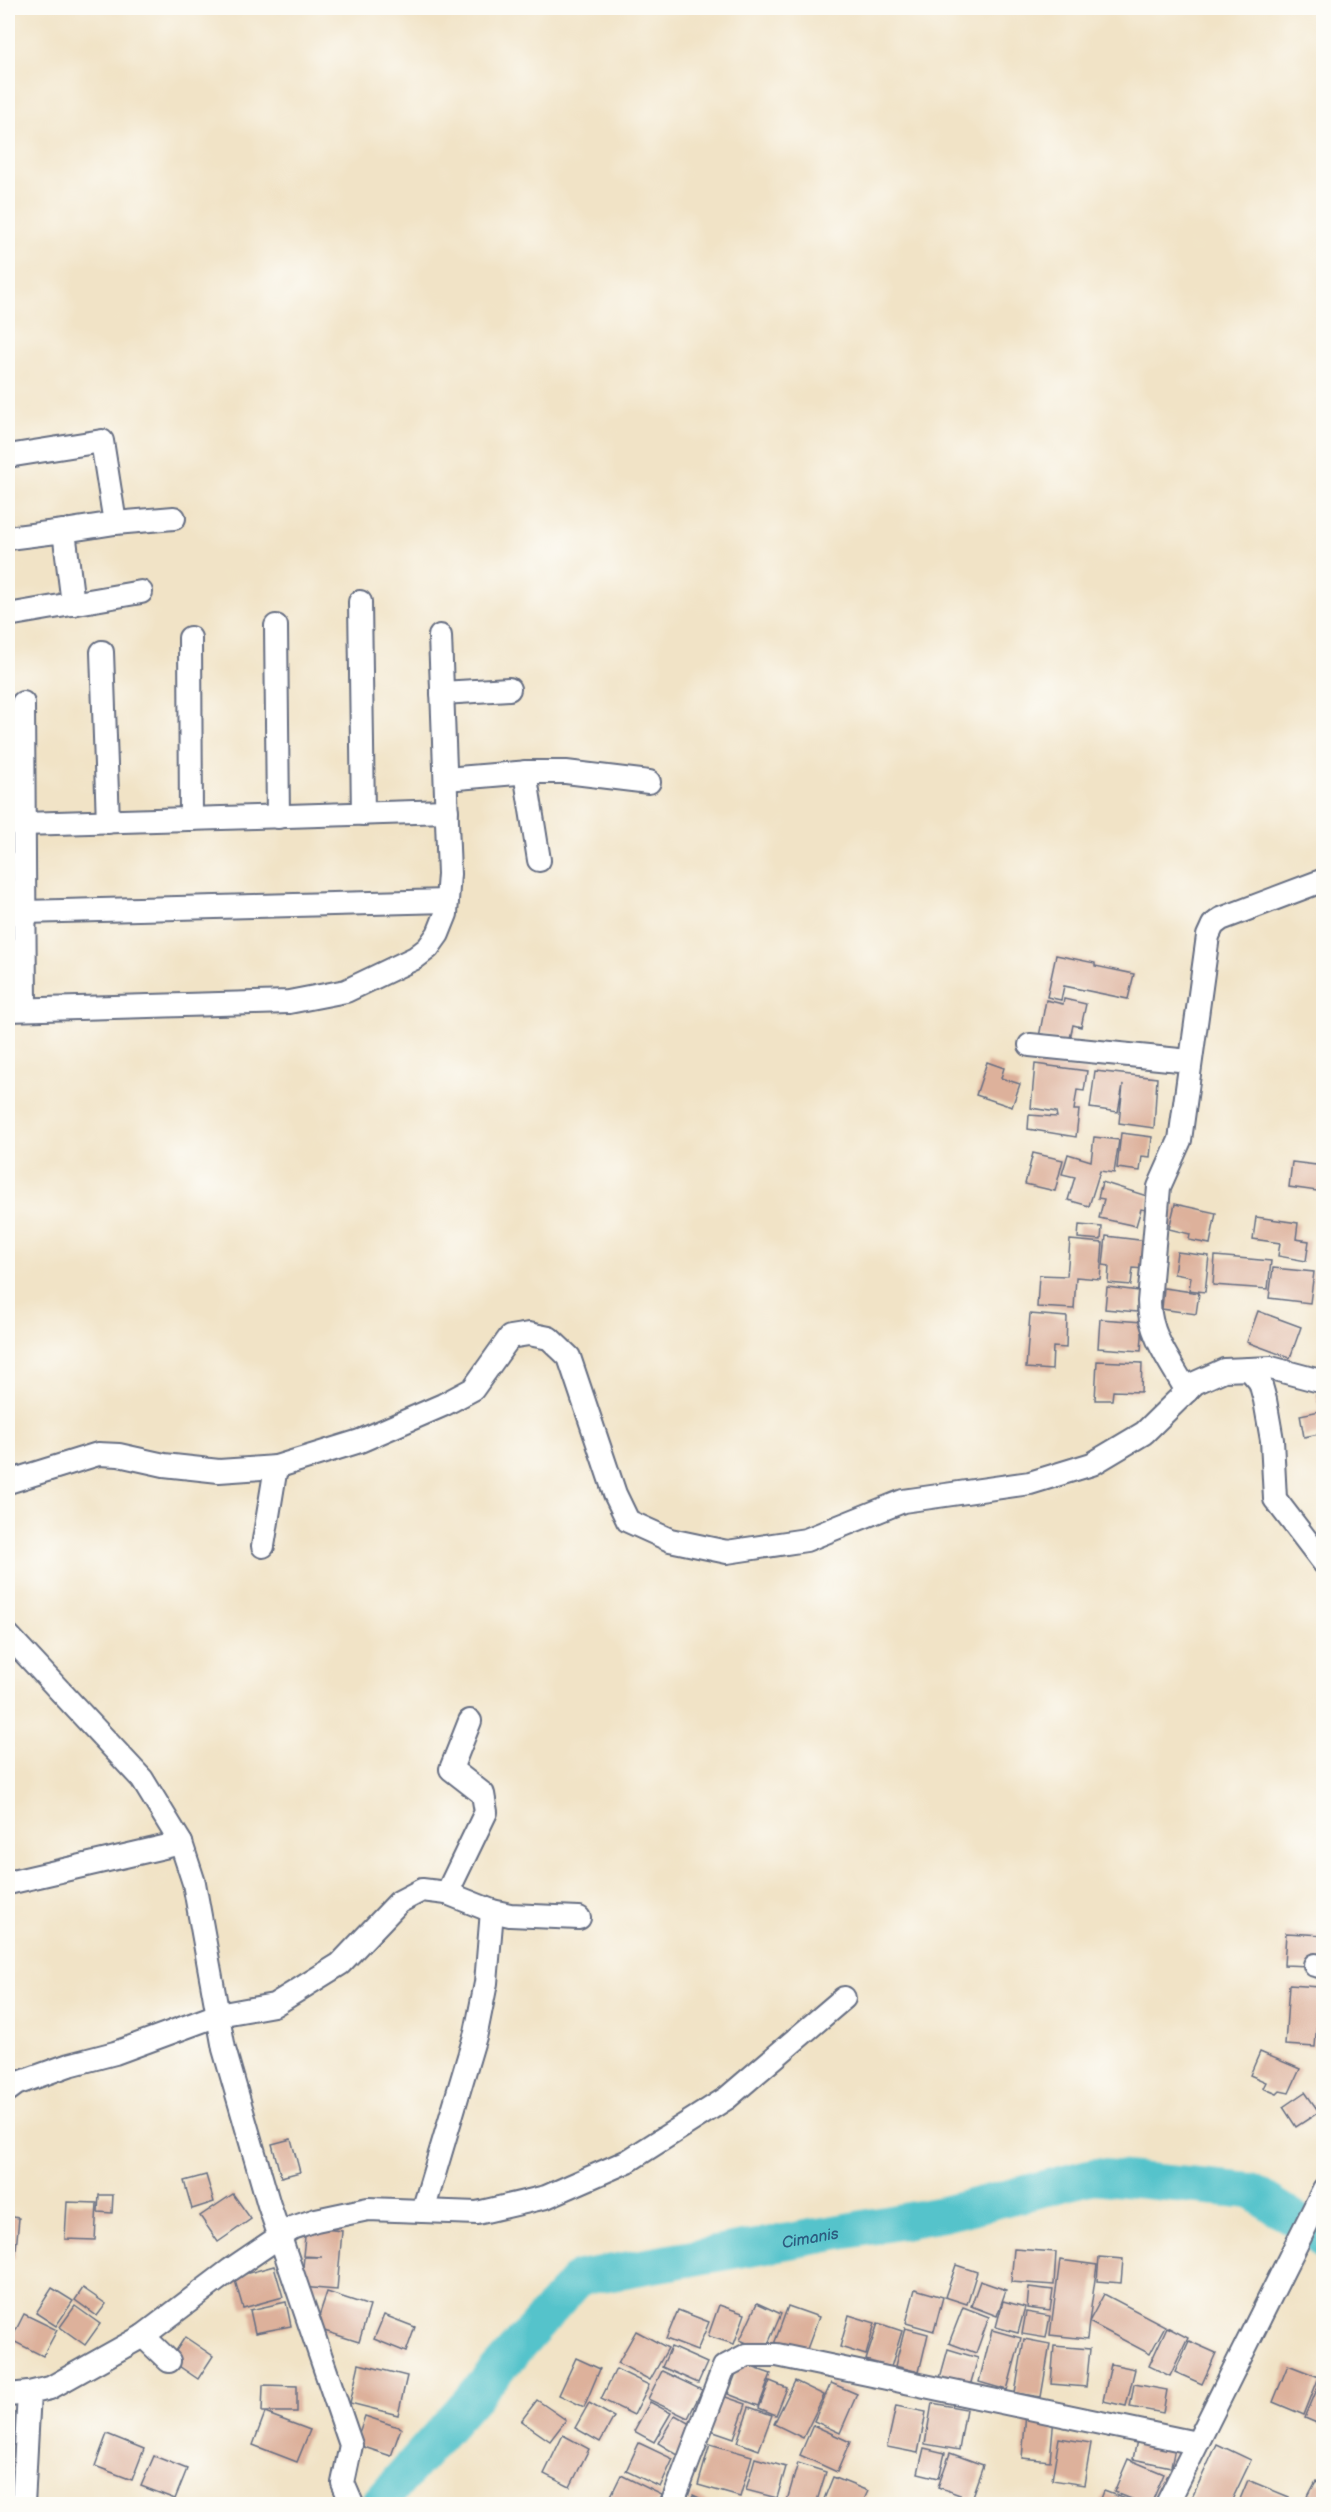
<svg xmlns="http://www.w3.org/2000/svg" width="1331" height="2512" viewBox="0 0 1331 2512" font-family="'Balsamiq Sans',sans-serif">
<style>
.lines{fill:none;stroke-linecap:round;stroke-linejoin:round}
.river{stroke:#55c3cb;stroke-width:36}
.building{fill:#ddb19b}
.street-casing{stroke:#666e82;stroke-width:26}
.street{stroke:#fff;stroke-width:22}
.labels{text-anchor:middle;stroke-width:4.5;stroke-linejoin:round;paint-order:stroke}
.water-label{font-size:16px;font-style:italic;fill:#2c5b7f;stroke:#fdfcf7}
</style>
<rect width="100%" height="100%" fill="#fdfcf7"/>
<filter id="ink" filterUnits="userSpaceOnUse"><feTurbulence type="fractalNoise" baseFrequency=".0167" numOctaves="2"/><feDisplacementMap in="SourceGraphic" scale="12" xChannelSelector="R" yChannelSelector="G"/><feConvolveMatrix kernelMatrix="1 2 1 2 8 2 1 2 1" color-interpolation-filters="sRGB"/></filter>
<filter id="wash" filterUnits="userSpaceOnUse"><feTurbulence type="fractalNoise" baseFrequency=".008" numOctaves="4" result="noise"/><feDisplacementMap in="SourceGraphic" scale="24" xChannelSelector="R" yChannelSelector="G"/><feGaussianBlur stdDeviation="1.35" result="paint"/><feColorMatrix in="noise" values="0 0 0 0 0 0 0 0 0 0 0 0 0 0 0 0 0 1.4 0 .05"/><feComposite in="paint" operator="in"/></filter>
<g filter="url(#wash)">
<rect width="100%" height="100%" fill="#f1e3c6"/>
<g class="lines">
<!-- river -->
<path class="river" id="s1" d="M378 2504 579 2278 943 2214 1093 2176 1251 2191 1314 2231 1324 2241"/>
</g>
<g id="blocks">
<!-- building -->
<g class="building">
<polygon points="1056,955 1095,963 1095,966 1134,974 1128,999 1064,986 1061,1000 1047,997"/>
<polygon points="1064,999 1086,1004 1081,1027 1073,1025 1069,1043 1039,1037 1046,1000 1063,1004"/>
<polygon points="987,1062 1004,1068 1001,1078 1020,1084 1012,1107 976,1095"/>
<polygon points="1035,1064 1087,1071 1084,1091 1077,1090 1074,1110 1079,1110 1076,1137 1028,1129 1029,1115 1057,1117 1056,1112 1031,1108"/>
<polygon points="1095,1071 1157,1078 1154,1128 1119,1123 1123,1085 1118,1112 1090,1108"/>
<polygon points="1121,1133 1152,1137 1150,1157 1142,1156 1140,1171 1117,1168"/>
<polygon points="1094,1137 1119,1140 1114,1173 1100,1171 1089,1206 1068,1200 1075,1177 1062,1174 1068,1154 1091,1161"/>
<polygon points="1033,1153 1063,1160 1055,1191 1025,1184"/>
<polygon points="1292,1162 1324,1166 1324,1192 1289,1187"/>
<polygon points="1102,1182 1150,1197 1146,1210 1141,1209 1136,1226 1099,1218 1104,1199 1098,1198"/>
<polygon points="1175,1204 1216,1213 1210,1244 1189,1240 1190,1234 1169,1229"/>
<polygon points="1256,1217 1298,1223 1296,1239 1309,1241 1306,1261 1278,1256 1280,1243 1253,1239"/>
<polygon points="1079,1225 1102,1227 1101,1240 1078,1238"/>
<polygon points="1106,1236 1147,1241 1144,1269 1133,1268 1131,1285 1108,1283 1109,1266 1103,1265"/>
<polygon points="1070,1240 1103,1243 1100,1279 1076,1277 1074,1309 1037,1307 1039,1275 1067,1276"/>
<polygon points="1177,1252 1209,1256 1205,1292 1189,1290 1191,1277 1174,1274"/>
<polygon points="1215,1256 1271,1261 1268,1289 1213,1285"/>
<polygon points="1273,1268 1314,1272 1310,1303 1269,1298"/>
<polygon points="1107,1287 1139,1291 1137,1312 1105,1309"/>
<polygon points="1164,1288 1199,1293 1196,1314 1162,1309"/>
<polygon points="1258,1311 1301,1327 1290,1358 1247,1342"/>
<polygon points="1030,1314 1067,1317 1066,1348 1053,1347 1052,1370 1026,1368"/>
<polygon points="1100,1319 1143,1322 1141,1351 1098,1348"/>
<polygon points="1097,1361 1142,1363 1141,1392 1113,1391 1112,1400 1095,1400"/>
<polygon points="1324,1394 1324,1450 1322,1450 1319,1434 1304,1437 1300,1415 1320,1411 1316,1395"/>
<polygon points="1286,1933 1324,1935 1324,1959 1310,1966 1284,1965"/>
<polygon points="1289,1985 1320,1987 1315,2047 1285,2045"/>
<polygon points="1322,2003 1324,2003 1324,2033 1318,2032"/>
<polygon points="1260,2052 1300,2069 1289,2093 1280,2091 1277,2094 1263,2088 1266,2082 1250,2075"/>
<polygon points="1305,2092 1319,2112 1296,2127 1283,2107"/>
<polygon points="291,2139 300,2172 281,2177 272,2144"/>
<polygon points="206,2175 214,2202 192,2209 184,2181"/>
<polygon points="233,2194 251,2219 218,2242 200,2216"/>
<polygon points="99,2195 113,2195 112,2213 98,2212"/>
<polygon points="67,2202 97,2203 95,2240 65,2239"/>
<polygon points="8,2216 19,2218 15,2259 8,2258"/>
<polygon points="306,2227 342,2231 337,2290 301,2287 304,2257 322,2257 303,2256"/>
<polygon points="1014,2249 1056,2252 1054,2285 1011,2282"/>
<polygon points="1099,2257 1123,2259 1121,2283 1097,2281"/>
<polygon points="1060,2260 1097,2265 1089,2322 1104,2294 1165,2326 1150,2354 1089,2322 1087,2339 1050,2335"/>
<polygon points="956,2265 977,2272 967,2304 945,2297"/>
<polygon points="274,2266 283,2297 243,2308 234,2277"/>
<polygon points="980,2281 1006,2290 997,2316 971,2306"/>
<polygon points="1029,2287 1053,2290 1050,2311 1027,2308"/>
<polygon points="52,2288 73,2301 56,2326 36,2313"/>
<polygon points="83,2288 106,2304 97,2316 75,2300"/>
<polygon points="915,2289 943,2297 934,2331 906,2323"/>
<polygon points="327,2292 370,2306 359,2342 315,2328"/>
<polygon points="1003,2301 1025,2307 1018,2333 996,2327"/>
<polygon points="286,2302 291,2326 255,2333 250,2310"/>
<polygon points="757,2303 781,2314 765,2351 740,2340"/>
<polygon points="719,2305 745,2314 734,2344 708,2336"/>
<polygon points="75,2306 100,2324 85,2345 60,2327"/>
<polygon points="788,2306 819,2317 804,2357 773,2347"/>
<polygon points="963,2307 989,2317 976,2353 949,2343"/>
<polygon points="678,2310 709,2322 697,2351 666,2339"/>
<polygon points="1026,2312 1050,2316 1046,2338 1022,2334"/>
<polygon points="24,2314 57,2330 43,2356 11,2340"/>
<polygon points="384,2315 415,2327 406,2352 374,2339"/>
<polygon points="849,2315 875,2323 866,2355 840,2347"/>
<polygon points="878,2323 902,2331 891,2367 866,2360"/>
<polygon points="1167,2327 1188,2338 1170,2376 1149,2366"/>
<polygon points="905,2328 928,2334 919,2372 895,2366"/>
<polygon points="992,2330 1021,2338 1007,2390 979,2382"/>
<polygon points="636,2331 668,2348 650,2380 618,2363"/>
<polygon points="185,2337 213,2356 198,2379 170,2360"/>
<polygon points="1024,2339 1050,2344 1041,2397 1015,2393"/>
<polygon points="1189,2341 1216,2353 1202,2384 1175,2372"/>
<polygon points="1054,2346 1090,2349 1086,2387 1051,2384"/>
<polygon points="671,2347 707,2363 698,2383 662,2367"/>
<polygon points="948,2349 978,2358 970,2386 940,2378"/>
<polygon points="576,2358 600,2369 584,2407 559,2395"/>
<polygon points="740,2363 771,2374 759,2406 728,2394"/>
<polygon points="359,2364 407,2376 398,2415 350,2403"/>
<polygon points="1111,2364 1135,2369 1126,2406 1103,2401"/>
<polygon points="1288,2365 1319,2377 1304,2415 1273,2402"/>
<polygon points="616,2369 649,2385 634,2415 601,2399"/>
<polygon points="662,2371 702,2390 688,2418 648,2399"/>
<polygon points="1321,2380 1324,2381 1324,2426 1305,2418"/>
<polygon points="770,2381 787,2388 776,2415 759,2408"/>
<polygon points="795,2381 824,2395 803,2438 774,2424"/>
<polygon points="831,2383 857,2394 840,2433 814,2421"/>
<polygon points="1134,2384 1167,2390 1163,2413 1130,2407"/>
<polygon points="263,2385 297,2386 297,2412 262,2412"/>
<polygon points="717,2394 746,2404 734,2438 705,2428"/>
<polygon points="537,2400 566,2420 550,2441 521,2421"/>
<polygon points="650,2402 671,2413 654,2442 634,2431"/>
<polygon points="589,2403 614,2417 600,2442 575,2428"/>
<polygon points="932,2403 966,2409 959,2450 925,2444"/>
<polygon points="896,2406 926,2412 918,2453 887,2447"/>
<polygon points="749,2407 772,2415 759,2450 737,2442"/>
<polygon points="265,2413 310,2430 297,2462 253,2445"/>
<polygon points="1026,2414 1054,2417 1050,2461 1022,2458"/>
<polygon points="675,2415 698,2428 681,2457 658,2443"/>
<polygon points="365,2416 401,2428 391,2456 355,2444"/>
<polygon points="813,2425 850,2442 837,2472 800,2455"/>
<polygon points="1139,2431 1177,2439 1171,2467 1133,2459"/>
<polygon points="107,2434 144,2449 132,2480 95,2466"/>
<polygon points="563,2435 589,2449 570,2487 544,2474"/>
<polygon points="1059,2438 1091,2443 1084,2485 1052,2480"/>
<polygon points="639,2443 673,2459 660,2487 626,2471"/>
<polygon points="710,2444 752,2456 740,2497 698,2485"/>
<polygon points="1217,2444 1251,2460 1230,2504 1189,2504"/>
<polygon points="924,2448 945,2453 939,2478 918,2473"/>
<polygon points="950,2453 983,2465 971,2499 938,2487"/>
<polygon points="154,2456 187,2469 175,2499 141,2486"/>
<polygon points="755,2458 786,2467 777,2498 746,2490"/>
<polygon points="1128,2459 1164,2474 1151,2504 1144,2504 1114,2492"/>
<polygon points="798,2463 826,2472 816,2504 786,2504"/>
<polygon points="621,2475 662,2495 657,2504 607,2504"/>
<polygon points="833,2477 868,2491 862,2504 822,2504"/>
<polygon points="1248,2480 1289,2497 1286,2504 1238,2504"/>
<polygon points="1316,2481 1324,2485 1324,2504 1304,2504"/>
<polygon points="1104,2491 1139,2504 1099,2504"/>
<polygon points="693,2495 712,2504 688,2504"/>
</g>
</g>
</g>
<g filter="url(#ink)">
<use href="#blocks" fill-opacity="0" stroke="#666e82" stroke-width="1.5"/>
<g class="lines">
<defs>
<g id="street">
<polyline points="8,456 102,441 115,523 64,531"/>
<polyline points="115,523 174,518"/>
<polyline points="8,538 64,531 73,604"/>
<polyline points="360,602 363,814"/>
<polyline points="8,615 141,592"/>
<polyline points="276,626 278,817"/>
<polyline points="190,638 191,819"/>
<polyline points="102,652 108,822"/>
<polyline points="442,693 509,689"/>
<polyline points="23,703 25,1009"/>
<polyline points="525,772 539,860"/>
<polyline points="446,779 529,772 566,772 649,782"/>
<polyline points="23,824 447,811"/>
<polyline points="24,912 447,901"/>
<polyline points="8,1010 289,1002 346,991 415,958 428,948 438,934 446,914 449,874 440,636"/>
<polyline points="1030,1045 1189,1061"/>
<polyline points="1249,1369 1271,1368 1316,1380 1324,1378"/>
<path d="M1187 1391C1171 1363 1149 1335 1149 1302L1159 1187 1180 1140 1208 936 1213 925 1221 919 1324 880"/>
<polyline points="8,1482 98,1454 119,1455 164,1465 219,1471 276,1467 360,1441 443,1405 473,1389 510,1337 529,1334 549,1338 569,1357 615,1494 628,1521 670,1540 727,1552 806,1540 903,1501 1030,1483 1092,1464 1144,1433 1195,1383 1224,1370 1249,1369 1260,1382 1265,1400 1272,1440 1275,1499 1324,1563"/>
<polyline points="263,1546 276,1467"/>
<polyline points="8,1635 142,1779 181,1843 194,1883 224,2049 269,2205 351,2445 343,2483 352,2504"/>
<polyline points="8,1883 181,1843"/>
<polyline points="447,1893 486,1812 483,1794 451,1769 470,1721"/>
<polyline points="1315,1965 1324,1967"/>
<polyline points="8,2090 16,2084 69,2065 115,2053 218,2015 274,2005 340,1964 399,1902 422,1890 447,1893 492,1911 510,1915 579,1918"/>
<polyline points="423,2211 476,2033 486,1983 492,1911"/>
<polyline points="143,2336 169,2361"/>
<polyline points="8,2395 29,2393 50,2388 143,2336 230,2270 292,2228 316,2220 368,2209 477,2213 546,2197 628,2161 727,2098 844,1998"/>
<polyline points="23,2504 29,2393"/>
<polyline points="672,2504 724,2367 747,2355 777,2355 1196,2443"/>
<polyline points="1167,2504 1324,2189"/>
</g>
</defs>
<!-- street casing -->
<use href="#street" class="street-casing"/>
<!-- street -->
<use href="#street" class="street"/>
</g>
</g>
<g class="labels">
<!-- water labels -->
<g class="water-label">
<text dy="6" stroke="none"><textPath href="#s1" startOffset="537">Cimanis</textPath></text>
</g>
</g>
<!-- margin -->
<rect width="1331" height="2512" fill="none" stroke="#fdfcf7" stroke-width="30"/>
</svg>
